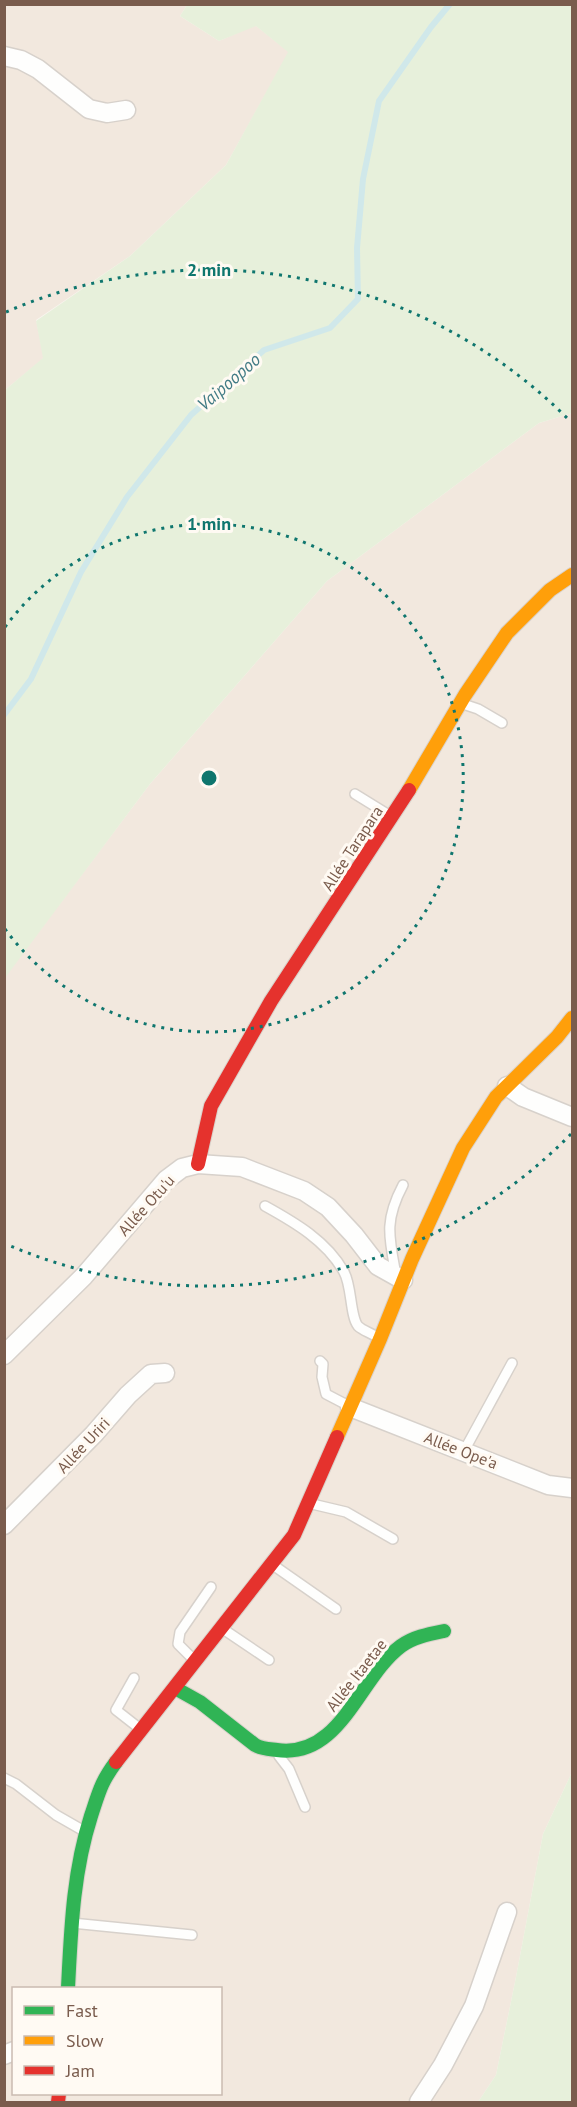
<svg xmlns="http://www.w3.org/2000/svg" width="577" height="2107" viewBox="0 0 577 2107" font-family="'PT Sans',sans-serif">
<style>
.residential{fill:#f2e8de;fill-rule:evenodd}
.green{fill:#e7f0db}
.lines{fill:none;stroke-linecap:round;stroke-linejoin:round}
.stream{stroke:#d0e8ea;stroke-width:6}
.lane-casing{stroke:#d7d1cb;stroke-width:12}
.street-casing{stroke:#d7d1cb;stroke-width:21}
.fast-casing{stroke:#d9d2cb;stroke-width:16}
.slow-casing{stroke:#d9d2cb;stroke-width:16}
.jam-casing{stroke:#d9d2cb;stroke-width:16}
.lane{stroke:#fefefd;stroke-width:9}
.street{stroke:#fefefd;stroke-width:18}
.fast{stroke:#30b455;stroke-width:14}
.slow{stroke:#ff9f0a;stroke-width:14}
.jam{stroke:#e5322d;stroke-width:14}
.ring{fill:none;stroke:#0f766e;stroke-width:3;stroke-dasharray:3 6}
.labels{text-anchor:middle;stroke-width:6;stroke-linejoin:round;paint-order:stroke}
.street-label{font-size:16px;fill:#7a5c4d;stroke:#fffaf3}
.water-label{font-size:18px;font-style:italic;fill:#437c86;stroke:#fffaf3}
.centre{fill:#0f766e;stroke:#fffaf3;stroke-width:3}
.ring-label{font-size:18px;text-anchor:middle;font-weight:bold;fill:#0f766e;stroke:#fffaf3;stroke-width:6;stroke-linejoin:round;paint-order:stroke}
</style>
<rect width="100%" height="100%" fill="#f9f5f0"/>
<!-- residential -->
<g class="residential">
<polygon points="5,5 187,5 180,16 219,41 255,25 289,52 226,165 130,256 36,320 44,358 5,390"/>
<path d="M572 413V1772L543 1834 516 1977 496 2075 478 2102H5L4 978 150 784 327 581 539 423ZM14 1988H220V2094H14Z"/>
</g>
<!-- green -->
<g class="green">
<polygon points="187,5 572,5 572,413 539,423 327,581 150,784 5,978 5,390 43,358 36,321 130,256 226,165 288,52 256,26 219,41 180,16"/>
<polygon points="572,1772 572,2102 478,2102 496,2075 516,1977 543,1834"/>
</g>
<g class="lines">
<!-- stream -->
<polyline class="stream" points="4,715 31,679 81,572 127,497 191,415 264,350 330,328 358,299 357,248 363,179 379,101 431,27 450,4"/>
<defs>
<g id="lane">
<polyline points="463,704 478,709 502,723"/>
<polyline points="355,794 389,815"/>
<path d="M265 1206C294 1222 327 1241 344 1272 352 1286 350 1316 358 1326 363 1331 372 1333 378 1338"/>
<path d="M396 1275C389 1237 384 1221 403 1185"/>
<polyline points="320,1361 323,1364 322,1377 326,1394 349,1406"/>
<polyline points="464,1451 512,1363"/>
<polyline points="308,1503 346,1512 393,1539"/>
<polyline points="273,1565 336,1609"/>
<polyline points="223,1629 269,1660"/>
<polyline points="195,1661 178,1644 180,1632 211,1587"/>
<polyline points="134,1678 116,1710 139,1728"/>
<polyline points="279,1756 289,1769 305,1807"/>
<polyline points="4,1778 16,1784 56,1815 84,1831"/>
<polyline points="72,1923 192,1935"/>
</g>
<g id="street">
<polyline points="4,56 21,60 38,69 89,109 107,113 126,110"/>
<polyline points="507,1086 523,1097 572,1117"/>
<polyline points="4,1355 84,1276 166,1180 182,1168 198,1164 242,1167 304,1191 328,1207 354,1235 378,1266 403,1280"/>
<polyline points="350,1407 548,1485 572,1488"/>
<polyline points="4,1525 94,1434 128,1395 151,1374 165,1373"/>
<polyline points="4,2055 14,2051"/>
<polyline points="419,2102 443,2065 474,2006 507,1912"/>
</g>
<g id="fast">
<path d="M175 1688 200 1702 255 1745C262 1749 269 1749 277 1750 341 1759 359 1677 401 1646 413 1637 429 1634 444 1631"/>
<path d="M68 1988C71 1929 73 1872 91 1816 99 1792 101 1782 116 1762"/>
</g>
<g id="slow">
<polyline points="409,790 465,695 507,633 550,590 572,575"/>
<polyline points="337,1437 380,1339 412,1259 463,1148 496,1097 557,1037 572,1018"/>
</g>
<g id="jam">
<polyline points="198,1164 211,1106 271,1001 409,790"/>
<polyline points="116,1762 294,1535 337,1437"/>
<polyline points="58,2102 59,2094"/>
</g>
</defs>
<!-- lane casing -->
<use href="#lane" class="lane-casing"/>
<!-- street casing -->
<use href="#street" class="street-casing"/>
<!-- fast casing -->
<use href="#fast" class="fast-casing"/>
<!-- slow casing -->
<use href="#slow" class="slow-casing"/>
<!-- jam casing -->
<use href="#jam" class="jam-casing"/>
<!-- lane -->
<use href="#lane" class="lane"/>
<!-- street -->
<use href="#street" class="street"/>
<!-- fast -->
<use href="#fast" class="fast"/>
<!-- slow -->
<use href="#slow" class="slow"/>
<!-- jam -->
<use href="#jam" class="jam"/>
</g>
<!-- distance rings -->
<g class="ring">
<path d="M5 627A254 254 0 1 1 5 929"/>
<path d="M571 1134A508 508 0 0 1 6 1244M6 312A508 508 0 0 1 571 422"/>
</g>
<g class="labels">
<!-- street labels -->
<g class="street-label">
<text transform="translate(352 848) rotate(-57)" y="6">Allée Tarapara</text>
<text transform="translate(146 1205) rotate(-48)" y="6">Allée Otu'u</text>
<text transform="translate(83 1445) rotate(-47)" y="6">Allée Uriri</text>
<text transform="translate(461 1450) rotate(21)" y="6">Allée Ope'a</text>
<text transform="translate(356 1675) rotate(-52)" y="6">Allée Itaetae</text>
</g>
<!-- water labels -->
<g class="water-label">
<text transform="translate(229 382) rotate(-41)" y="6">Vaipoopoo</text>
</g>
</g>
<circle cx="209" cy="778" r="9" class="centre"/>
<g class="ring-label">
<text x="209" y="276">2 min</text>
<text x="209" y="530">1 min</text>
</g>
<!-- border -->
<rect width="577" height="2107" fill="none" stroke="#7a5c4d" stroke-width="12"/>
<!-- legend -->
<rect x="12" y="1987" width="210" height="108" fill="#fffaf3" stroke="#cabbb1" stroke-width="1.5"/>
<rect x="24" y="2006" width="30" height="9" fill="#30b455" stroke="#cabbb1" stroke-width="1.5"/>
<text x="66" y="2017" font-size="18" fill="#7a5c4d">Fast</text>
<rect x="24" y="2036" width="30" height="9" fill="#ff9f0a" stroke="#cabbb1" stroke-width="1.5"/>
<text x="66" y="2047" font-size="18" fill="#7a5c4d">Slow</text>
<rect x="24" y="2066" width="30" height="9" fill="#e5322d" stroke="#cabbb1" stroke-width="1.5"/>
<text x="66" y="2077" font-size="18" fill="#7a5c4d">Jam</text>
</svg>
